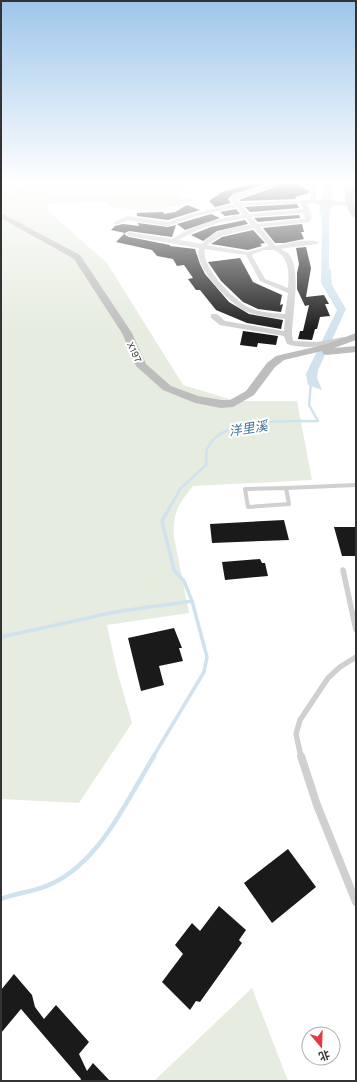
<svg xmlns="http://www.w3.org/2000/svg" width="357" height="1082" viewBox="0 0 357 1082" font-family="'Work Sans','Noto Sans SC',sans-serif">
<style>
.green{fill:#e6ecdf}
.water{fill:#cfe2ee}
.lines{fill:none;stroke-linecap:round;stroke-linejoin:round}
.stream-far3{stroke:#cfe2ee;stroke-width:2}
.stream-far2{stroke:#cfe2ee;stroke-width:2.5}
.stream-far1{stroke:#cfe2ee;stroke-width:3.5}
.stream{stroke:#cfe2ee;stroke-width:4.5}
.building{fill:#1a1a1a}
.service-far2{stroke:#d0d0d0;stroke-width:4}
.service-far1{stroke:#d0d0d0;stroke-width:5.5}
.service{stroke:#d0d0d0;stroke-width:8}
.minor{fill:#d0d0d0;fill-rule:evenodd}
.tertiary{fill:#d0d0d0;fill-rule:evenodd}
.secondary{fill:#bdbdbd;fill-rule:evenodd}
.primary{fill:#ababab;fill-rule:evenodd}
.minor-bridge{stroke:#d0d0d0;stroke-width:6}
.labels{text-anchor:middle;stroke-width:4;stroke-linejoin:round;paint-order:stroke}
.far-street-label{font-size:10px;fill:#333;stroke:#fff}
.water-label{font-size:13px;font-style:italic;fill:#3f7597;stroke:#fff}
</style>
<rect width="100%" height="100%" fill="#fff"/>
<!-- green -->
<g class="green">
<path d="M1 181H196L193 186H182L179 197 196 199C167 212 140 211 109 207L108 202 47 204V210L107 263 183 385 236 401H297L312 480 193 486C179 504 172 513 174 537L189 613 107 625 117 671 132 723 79 803 1 799Z"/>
<polygon points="252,988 288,1081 154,1081"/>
</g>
<!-- water -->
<polygon class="water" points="323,181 334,181 331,215 329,215 329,269 331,269 332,285 346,309 318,370 317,378 322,390 308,385 306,374 337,310 321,283 322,215 319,214"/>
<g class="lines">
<!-- stream-far3 -->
<polyline class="stream-far3" points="1,189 27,192 60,191"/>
<!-- stream-far2 -->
<path class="stream-far2" d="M168 510 181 488 206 465C207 459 205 452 208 447 224 416 288 422 318 421L309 405 311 382"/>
<!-- stream-far1 -->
<g class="stream-far1">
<polyline points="1,637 115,612 192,601 184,581 174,570 162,521 169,509"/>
<polyline points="153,757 204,672 207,657 192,601"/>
</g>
<!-- stream -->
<path class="stream" d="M1 899C18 892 37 892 53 883 101 860 127 800 154 756"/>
</g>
<!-- building -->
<g class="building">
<polygon points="262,181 278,181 233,194 228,199 231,203 215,207 209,201 222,192"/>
<polygon points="291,181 309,191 309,193 295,197 296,199 241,201 239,200"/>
<polygon points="297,204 299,208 250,212 245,207"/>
<polygon points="187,205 200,210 168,220 137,216 137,213 163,212 164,214 175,212"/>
<polygon points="236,209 240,214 225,216 220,212"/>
<polygon points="211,214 220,218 185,230 177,224"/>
<polygon points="299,215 300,218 258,222 254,218"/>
<polygon points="245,220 248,224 217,231 203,241 191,235 211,227"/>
<polygon points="138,223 168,227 176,225 172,237 129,231 125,233 111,230 115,226 123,224 139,226"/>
<polygon points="302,224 304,232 301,232 304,239 284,243 275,243 263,228"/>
<polygon points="253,230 265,243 260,244 262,246 248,250 211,244 222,237"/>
<polygon points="125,233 125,235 129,237 170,245 170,246 195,249 200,264 205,274 229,302 249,314 283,320 281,329 247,323 216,310 200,290 196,290 188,279 193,278 184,265 177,266 173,259 157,256 152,250 116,242"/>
<polygon points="306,247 311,268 306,297 324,295 329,304 325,304 330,316 320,317 317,329 315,329 312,340 298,339 300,331 303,331 309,305 305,306 297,289 297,273 299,264 296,248"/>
<polygon points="240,258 253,282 282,295 280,305 283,304 281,312 258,309 243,302 221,281 208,262"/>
<polygon points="243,331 278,336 276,345 258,343 257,347 240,345"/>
<polygon points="284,520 289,540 212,543 210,524"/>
<polygon points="334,527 356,527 356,556 342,556"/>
<polygon points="260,559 262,563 265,563 268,576 225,580 222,562"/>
<polygon points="174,628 182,648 179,648 183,661 159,666 164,685 141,691 128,638"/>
<polygon points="288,849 316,887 272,923 244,883"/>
<polygon points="219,906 246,930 239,940 242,943 200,1002 196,1001 190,1010 162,982 183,954 175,945 192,923 200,931"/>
<polygon points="14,974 32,995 35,1007 44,1019 56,1005 89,1042 79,1054 87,1071 93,1063 110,1081 80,1081 81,1079 21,1009 1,1033 1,990"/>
</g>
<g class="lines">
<!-- service-far2 -->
<g class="service-far2">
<polygon points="286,488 289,504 248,507 245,489"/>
<polyline points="286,488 356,485"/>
</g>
<!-- service-far1 -->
<g class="service-far1">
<polyline points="343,570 356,630"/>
<polyline points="301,757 296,734 300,720 328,678 340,667 356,657"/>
</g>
<!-- service -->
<polyline class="service" points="301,756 317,805 356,902"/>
<!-- minor -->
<g class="minor">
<path d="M282 181H290L236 199 240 203 310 200 312 181H318L316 200 323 202 320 204 307 203 312 218 309 222 260 227 276 246C286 244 310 237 319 243 316 245 288 247 281 249 283 250 287 252 289 254 302 271 292 314 292 335L293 341 317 342 344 337 348 339 347 341C327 346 307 350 287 344L284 336 220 325 211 318V314H217L225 321 284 331 285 319C271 317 257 316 245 311 230 304 192 265 199 248L129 236 126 234 129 232 172 239C194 225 217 218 243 215L237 207 196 216 168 226 128 220 116 225 113 223 127 216 168 222 192 214 234 204 230 199 233 195ZM297 203H301L303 209 249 214 242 206ZM304 213 305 219 257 224 251 217ZM246 218 251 225C235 227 212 230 202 244L179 240C199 227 222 221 246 218ZM254 228 269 246 248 252 207 245 221 236ZM205 249 246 255 260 281 288 293 285 314C273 313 260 313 248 307 234 300 200 266 205 249ZM274 250C290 258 289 272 288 288L265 279 252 256 253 254 264 250Z"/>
<path d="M330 202H351L354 204C348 207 335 206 329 203Z"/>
</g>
<!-- tertiary -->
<polygon class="tertiary" points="1,181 81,181 54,186 1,184"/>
<!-- secondary -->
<g class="secondary">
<path d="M344 181H352L356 218C345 215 345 191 344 181Z"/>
<polygon points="1,213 80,255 132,333 146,364 171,386 198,396 221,400 230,400 246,391 267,363 276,356 327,344 356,333 356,340 334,348 356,346 356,352 327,355 323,354 322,351 284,360 275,367 254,395 233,407 221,408 195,403 163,390 136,366 122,333 74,259 1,218"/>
</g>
<!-- primary -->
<polygon class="primary" points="351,181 356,181 356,197 351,194"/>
<!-- minor-bridge -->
<polyline class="minor-bridge" points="320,202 332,203"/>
</g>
<!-- sky -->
<linearGradient id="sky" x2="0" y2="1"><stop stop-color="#9ec6ea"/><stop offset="0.55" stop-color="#fff"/><stop offset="1" stop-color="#fff" stop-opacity="0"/></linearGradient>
<rect width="357" height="332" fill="url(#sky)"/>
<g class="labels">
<!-- far-street labels -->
<g class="far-street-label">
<text transform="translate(135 352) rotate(65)" y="4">X197</text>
</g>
<!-- water labels -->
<g class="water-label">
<text transform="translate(248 428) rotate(-9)" y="5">洋里溪</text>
</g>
</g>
<!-- border -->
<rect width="357" height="1082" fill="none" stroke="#333333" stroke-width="4"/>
<!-- north arrow -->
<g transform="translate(321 1046) rotate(161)"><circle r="19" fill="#ffffff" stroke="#adadad"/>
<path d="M0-3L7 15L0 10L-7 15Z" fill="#e63946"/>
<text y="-6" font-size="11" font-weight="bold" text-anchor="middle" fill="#333333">北</text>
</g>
</svg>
